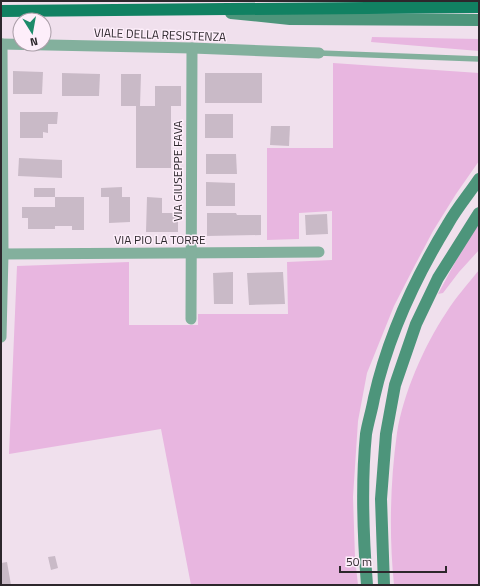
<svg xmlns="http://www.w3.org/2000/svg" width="480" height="586" viewBox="0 0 480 586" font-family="'Titillium Web',sans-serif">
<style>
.green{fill:#e8b6e0}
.building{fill:#c9bac7}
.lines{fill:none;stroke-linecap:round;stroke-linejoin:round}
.lane{stroke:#83b09d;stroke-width:5.5}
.street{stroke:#83b09d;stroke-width:11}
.secondary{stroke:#4d957b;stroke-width:12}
.primary{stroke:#118162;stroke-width:12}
.labels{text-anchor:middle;stroke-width:3;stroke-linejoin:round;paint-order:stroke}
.street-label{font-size:12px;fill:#2d272c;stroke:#fdeefa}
</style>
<rect width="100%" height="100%" fill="#f0e0ed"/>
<!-- green -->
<g class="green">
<polygon points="372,37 479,39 479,51 371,42"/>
<polygon points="333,63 479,73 479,161 456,194 433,231 414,267 394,306 367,373 358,421 353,497 355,558 358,585 191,585 161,429 9,454 17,266 129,262 129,325 198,325 198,314 288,314 287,262 332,260 332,211 299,213 299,239 267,240 267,148 333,148"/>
<polygon points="479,223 479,250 459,272 443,293 438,294 458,257"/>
<path d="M479 270V585H394C389 535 390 483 397 433 403 394 424 346 446 313 455 298 468 284 479 270Z"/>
</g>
<!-- building -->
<g class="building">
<polygon points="13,71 43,72 42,94 13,94"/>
<polygon points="62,73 100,74 99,96 62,96"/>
<rect x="205" y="73" width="57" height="30"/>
<polygon points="121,74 141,74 140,106 155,106 155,86 181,86 181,106 171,106 171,168 136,168 136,106 121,106"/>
<polygon points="20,112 58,112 57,124 48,124 48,133 43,132 43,138 20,138"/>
<rect x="205" y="114" width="28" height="24"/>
<polygon points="271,126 290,126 289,146 270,145"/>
<polygon points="206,154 236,154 237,174 206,174"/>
<polygon points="19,158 62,160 62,178 18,176"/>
<polygon points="206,182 235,183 235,206 206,206"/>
<polygon points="122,187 122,197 130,197 130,222 109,223 109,197 101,197 101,188"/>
<rect x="34" y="188" width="21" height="9"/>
<polygon points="55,197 84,197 84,230 72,230 72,226 55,226 55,229 28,229 28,218 22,218 22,207 55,207"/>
<polygon points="147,197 162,198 162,213 178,213 178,232 146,232"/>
<polygon points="207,213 236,213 237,215 261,215 261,235 207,236"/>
<polygon points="327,214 328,234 306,235 305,215"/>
<polygon points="233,272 233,304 214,304 213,273"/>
<polygon points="283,272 285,304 249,305 247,273"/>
<polygon points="55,556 58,568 51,570 48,557"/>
<polygon points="7,562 11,585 1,585 1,563"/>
</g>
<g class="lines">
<!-- lane -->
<polyline class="lane" points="319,53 479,59"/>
<!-- street -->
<g class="street">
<polyline points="1,44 192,48 319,53"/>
<polyline points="1,254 319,252"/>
<polyline points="191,319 192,48"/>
<polyline points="1,337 3,254 2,44"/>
</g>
<!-- secondary -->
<g class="secondary">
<polyline points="231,13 290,19 479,20"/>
<path d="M367 585C363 535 361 484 366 434 368 422 372 410 374 398 388 336 415 278 448 224 457 208 469 194 479 179"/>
<polyline points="384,585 381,499 386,434 395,385 416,324 438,278 479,213"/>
</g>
<!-- primary -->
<polyline class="primary" points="1,11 479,7"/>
</g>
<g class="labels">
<!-- street labels -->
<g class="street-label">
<text transform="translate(160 35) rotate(2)" y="4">VIALE DELLA RESISTENZA</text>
<text transform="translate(178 171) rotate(-90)" y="4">VIA GIUSEPPE FAVA</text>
<text x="160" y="244">VIA PIO LA TORRE</text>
</g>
</g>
<!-- border -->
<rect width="480" height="586" fill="none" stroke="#2d272c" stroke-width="4"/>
<!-- north arrow -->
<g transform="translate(32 32) rotate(169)"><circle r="19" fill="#fdeefa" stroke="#aa9ea8"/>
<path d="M0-3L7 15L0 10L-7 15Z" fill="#1c8b6a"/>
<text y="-6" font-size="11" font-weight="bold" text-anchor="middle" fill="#2d272c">N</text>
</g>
<!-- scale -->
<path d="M340 566v6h106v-6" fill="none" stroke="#2d272c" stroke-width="2"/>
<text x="346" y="566" font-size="12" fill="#2d272c" stroke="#fdeefa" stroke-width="3" paint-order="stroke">50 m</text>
</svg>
